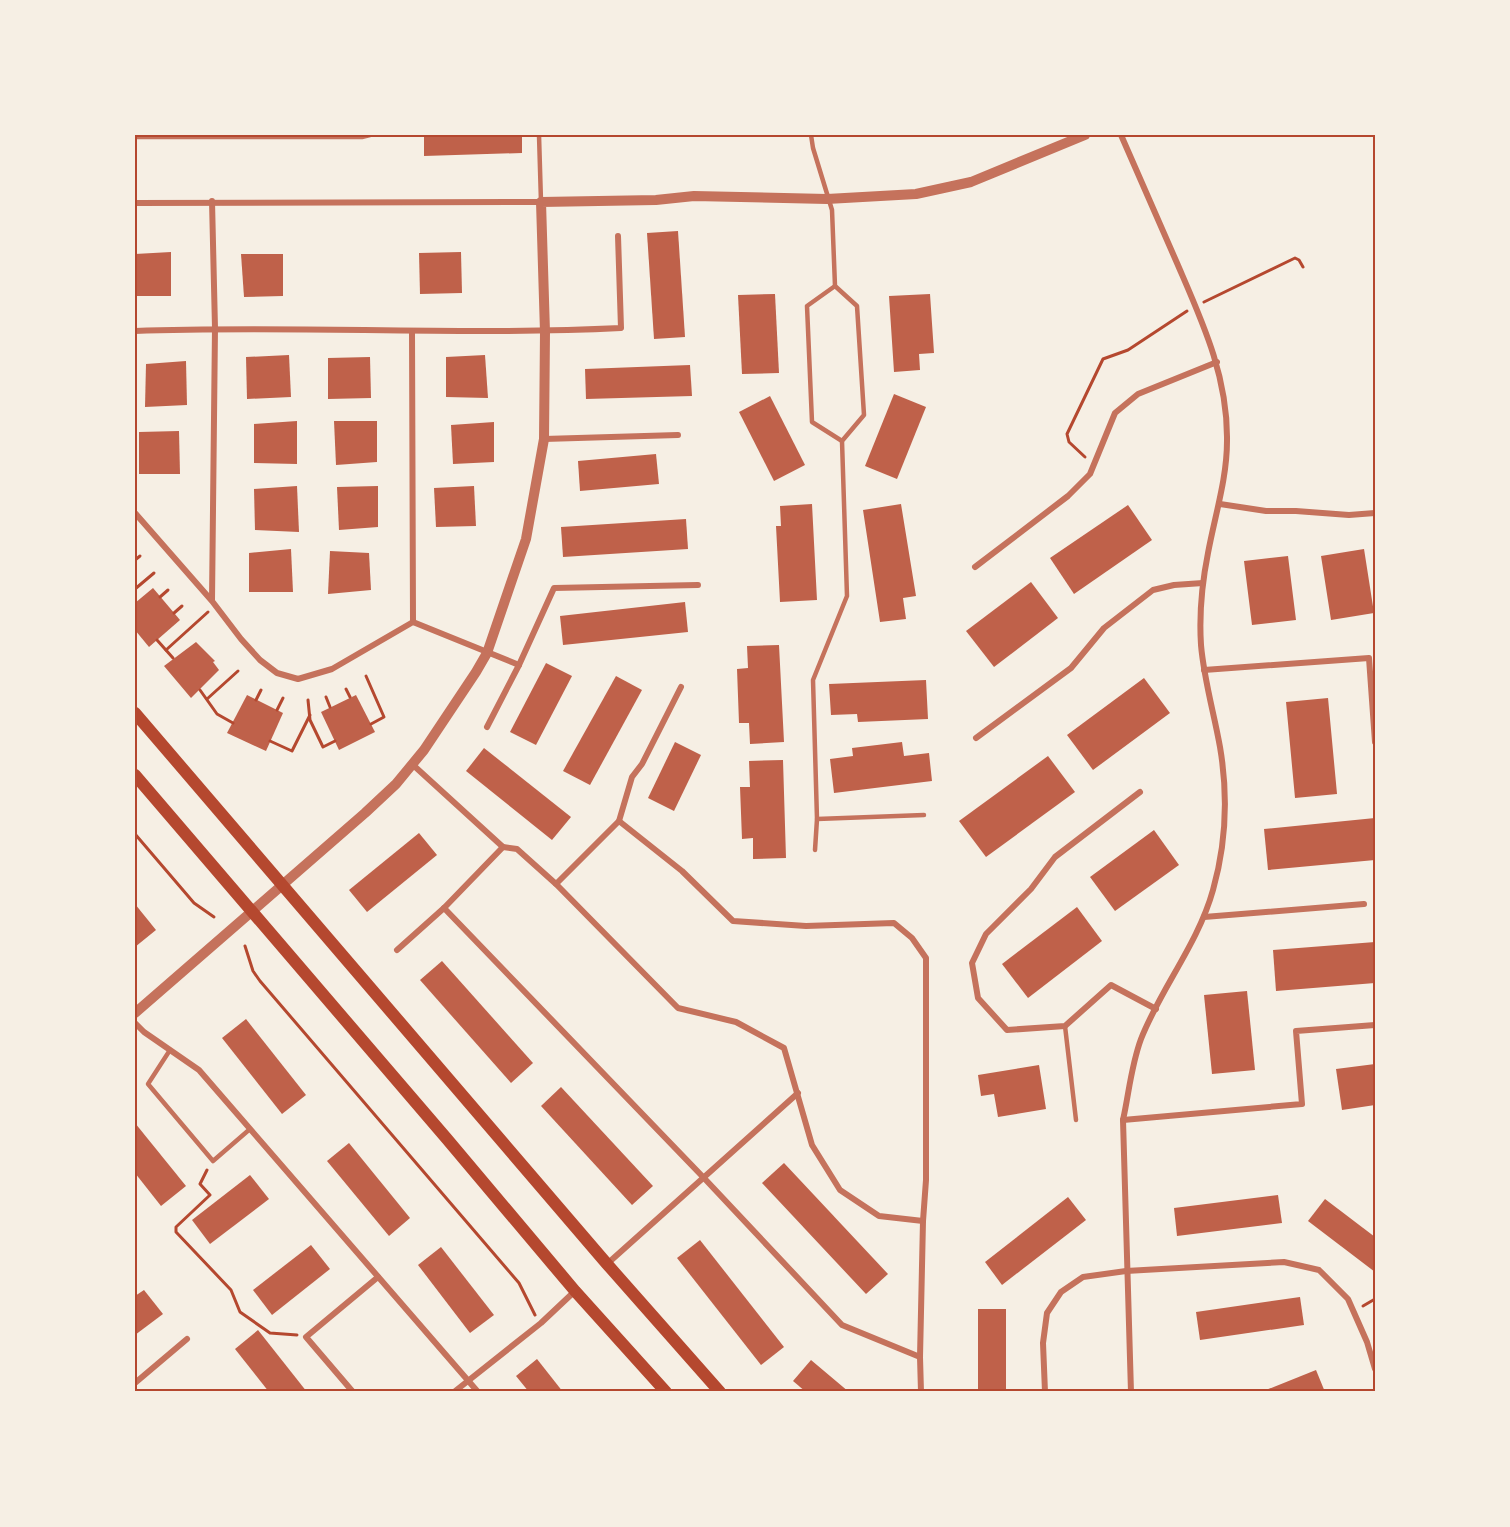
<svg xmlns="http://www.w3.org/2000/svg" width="1510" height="1527" viewBox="0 0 1510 1527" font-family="Manrope,sans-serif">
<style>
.building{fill:#bf614a}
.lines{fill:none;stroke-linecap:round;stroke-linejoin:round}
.path{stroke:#b5482f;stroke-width:3}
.service{stroke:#c5725c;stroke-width:4.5}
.minor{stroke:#c5725c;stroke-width:6}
.tertiary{stroke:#c5725c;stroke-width:10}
.secondary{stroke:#b5482f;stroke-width:12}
.neatline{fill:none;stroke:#b5482f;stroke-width:2}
</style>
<rect width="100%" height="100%" fill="#f6efe4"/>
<!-- building -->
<g class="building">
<polygon points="424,135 522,135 522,153 424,156"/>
<polygon points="678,231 685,337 654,339 647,233"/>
<polygon points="171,252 171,296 135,296 135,254"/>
<polygon points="461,252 462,293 420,294 419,253"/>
<polygon points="241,254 283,254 283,296 244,297"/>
<polygon points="775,294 779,373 742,374 738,295"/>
<polygon points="930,294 934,353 919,354 920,370 894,372 889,296"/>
<polygon points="289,355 291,397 247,399 246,357"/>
<polygon points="485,355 488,398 446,397 446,357"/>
<polygon points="370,357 371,398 328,399 328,358"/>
<polygon points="186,361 187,405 145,407 146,364"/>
<polygon points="690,365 692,396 586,399 585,369"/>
<polygon points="894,394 926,407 897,479 865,466"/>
<polygon points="770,396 805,465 774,481 739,412"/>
<polygon points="297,421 297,464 254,463 254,424"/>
<polygon points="334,421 377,421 377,462 336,465"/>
<polygon points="494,422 494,462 453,464 451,425"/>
<polygon points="179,431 180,474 139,474 139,432"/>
<polygon points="656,454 659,484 580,491 578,461"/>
<polygon points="297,486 299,532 255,530 254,489"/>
<polygon points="378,486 378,527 339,530 337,487"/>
<polygon points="474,486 476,526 436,527 434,488"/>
<polygon points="812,504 817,600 780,602 776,526 781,526 780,506"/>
<polygon points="901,504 916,596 903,598 906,619 880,622 863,510"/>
<polygon points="1128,505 1152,540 1074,594 1050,558"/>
<polygon points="686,519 688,549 563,557 561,527"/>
<polygon points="291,549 293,592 249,592 249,553"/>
<polygon points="1364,549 1374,613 1331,620 1321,556"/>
<polygon points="330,551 369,553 371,590 328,594"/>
<polygon points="1288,556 1296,620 1252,625 1244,561"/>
<polygon points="1031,582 1058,618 994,667 966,631"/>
<polygon points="153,588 180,620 149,647 135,630 135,603"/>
<polygon points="685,602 688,632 563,645 560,616"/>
<polygon points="196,642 215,661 213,662 219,670 191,698 164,666"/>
<polygon points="779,645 784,742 750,744 749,723 739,723 737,669 748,668 747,646"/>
<polygon points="546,663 572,676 536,745 510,732"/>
<polygon points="616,676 642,690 590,785 563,771"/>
<polygon points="1144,678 1170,713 1093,770 1067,735"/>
<polygon points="926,680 928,719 858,722 857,714 831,715 829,684"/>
<polygon points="247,695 283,713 266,751 227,733"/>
<polygon points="356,695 375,732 339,750 321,712"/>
<polygon points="1328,698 1337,794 1295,798 1286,702"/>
<polygon points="675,742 701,755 674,811 648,798"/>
<polygon points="902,742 904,756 929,753 932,781 834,793 830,759 853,756 852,748"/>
<polygon points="484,748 571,817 552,840 466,771"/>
<polygon points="1048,756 1075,792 986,857 959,821"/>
<polygon points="783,760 786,858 753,859 753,838 742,839 740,787 750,787 749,761"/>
<polygon points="1375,818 1375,860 1268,870 1264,829"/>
<polygon points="1154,830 1179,865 1115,911 1090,877"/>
<polygon points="419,833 437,855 367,912 349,890"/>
<polygon points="135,904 156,930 135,947"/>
<polygon points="1077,907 1102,941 1028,998 1002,964"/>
<polygon points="1375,942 1375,983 1276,991 1273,950"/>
<polygon points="442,961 533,1063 511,1083 420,980"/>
<polygon points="1247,991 1255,1070 1212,1074 1204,995"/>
<polygon points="246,1019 306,1095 282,1114 222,1038"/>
<polygon points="1375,1064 1375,1105 1342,1110 1336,1069"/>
<polygon points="1039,1065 1046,1109 998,1117 994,1094 981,1096 978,1075"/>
<polygon points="561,1087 653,1186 632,1205 541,1106"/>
<polygon points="135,1123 186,1186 161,1206 135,1173"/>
<polygon points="349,1143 410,1218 389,1236 327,1161"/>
<polygon points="784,1163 888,1274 866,1294 762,1183"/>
<polygon points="250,1175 269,1199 210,1244 192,1220"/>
<polygon points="1278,1195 1282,1223 1177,1236 1174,1208"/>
<polygon points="1068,1197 1086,1220 1002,1285 985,1262"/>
<polygon points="1325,1199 1375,1237 1375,1272 1308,1221"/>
<polygon points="700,1240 784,1347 761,1365 677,1258"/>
<polygon points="311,1245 330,1269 272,1315 253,1290"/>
<polygon points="441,1247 494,1315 470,1333 418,1265"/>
<polygon points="144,1290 163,1314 135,1335 135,1296"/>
<polygon points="1300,1297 1304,1325 1200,1340 1196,1312"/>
<rect x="978" y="1309" width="28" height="83"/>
<polygon points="258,1330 307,1392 269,1392 235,1349"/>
<polygon points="537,1359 563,1392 529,1392 516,1376"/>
<polygon points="811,1360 849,1392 806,1392 793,1381"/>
<polygon points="1316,1370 1325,1392 1261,1392"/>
</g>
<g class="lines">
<!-- path -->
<g class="path">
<polyline points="1204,302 1295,258 1299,260 1303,267"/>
<polyline points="1085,457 1069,442 1067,434 1103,359 1128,350 1187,311"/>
<polyline points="135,560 140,556"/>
<polyline points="135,589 154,573"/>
<polyline points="160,597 168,590"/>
<polyline points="174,613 182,606"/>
<polyline points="157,640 173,658"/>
<polyline points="166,650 208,612"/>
<polyline points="366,676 384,717 371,724"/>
<polyline points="346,689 350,697"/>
<polyline points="200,690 217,714 233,723"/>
<polyline points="326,697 330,707"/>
<polyline points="207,699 238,671"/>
<polyline points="256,700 261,690"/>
<polyline points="308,700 310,720 323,747 335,741"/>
<polyline points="277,710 283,698"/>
<polyline points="270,741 292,751 310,715"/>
<polyline points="135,834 194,903 214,917"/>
<polyline points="245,946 253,971 260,981 507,1269 519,1283 535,1315"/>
<polyline points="207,1170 200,1184 210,1195 176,1227 176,1232 231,1290 240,1312 270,1333 297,1335"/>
<polyline points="1363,1306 1375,1299"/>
</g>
<!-- service -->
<g class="service">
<polyline points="539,135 541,202"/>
<polyline points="811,135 813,148 832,210 835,286 857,306 864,415 842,441 847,596 813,680 817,819 815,850"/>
<polyline points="135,137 362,137 370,135"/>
<polyline points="835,286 807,306 812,422 842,441"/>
<polyline points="817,819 924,815"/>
<polyline points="1065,1026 1076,1120"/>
<polyline points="170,1050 148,1084 213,1161 250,1129"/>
</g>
<!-- minor -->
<g class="minor">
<path d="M1121 135C1140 178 1158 220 1177 263 1202 321 1228 376 1227 441 1227 479 1215 515 1208 553 1202 583 1199 614 1201 645 1204 680 1214 713 1220 747 1228 794 1226 844 1213 890 1198 944 1161 988 1141 1039 1131 1066 1129 1093 1123 1120L1131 1392"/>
<polyline points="212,201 215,328 212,600"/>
<polyline points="135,203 541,202"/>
<path d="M135 331C297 325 459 336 621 328L618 236"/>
<polyline points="412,331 413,622"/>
<polyline points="544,439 678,435"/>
<polyline points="1220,504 1266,511 1296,511 1349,515 1375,513"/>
<polyline points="135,513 212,601 241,639 260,660 277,673 298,679 332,669 413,622 519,665"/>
<polyline points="975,567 1068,496 1090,474 1115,413 1138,394 1217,362"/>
<polyline points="1204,670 1369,658 1375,742"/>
<polyline points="487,727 519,665 554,588 698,585"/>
<polyline points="976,738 1071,668 1104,628 1153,590 1174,585 1203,583"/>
<polyline points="412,764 503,847 517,849 556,884 678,1008 736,1022 784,1048 812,1145 840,1190 879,1216 923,1221"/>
<polyline points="1140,792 1055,857 1031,889 986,934 972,963 978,998 1007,1030 1065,1026 1111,985 1156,1009"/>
<polyline points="619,821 682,871 733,921 806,926 894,923 912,938 926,958 926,1180 923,1221 920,1357 921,1392"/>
<polyline points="556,884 619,821 632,777 642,764 681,687"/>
<polyline points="444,908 704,1178 842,1325 920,1357"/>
<polyline points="1204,917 1364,904"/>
<polyline points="397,950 444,908 503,847"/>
<polyline points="135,1023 144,1032 199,1070 478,1392"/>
<polyline points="1123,1120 1302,1104 1296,1031 1375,1025"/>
<polyline points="607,1264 798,1093"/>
<polyline points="135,1383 187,1339"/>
<polyline points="353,1392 306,1337 378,1277"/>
<polyline points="454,1392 541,1323 575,1291"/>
<polyline points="1045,1392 1043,1343 1047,1313 1061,1292 1083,1277 1126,1271 1284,1262 1319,1270 1348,1299 1367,1342 1375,1369"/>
</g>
<!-- tertiary -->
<polyline class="tertiary" points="135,1013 365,813 396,784 424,750 476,672 487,653 526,539 544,439 545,332 541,202 656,200 694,196 827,199 916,194 971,182 1085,135"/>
<!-- secondary -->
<g class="secondary">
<polyline points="135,713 607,1264 720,1392"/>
<polyline points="135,775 447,1139 575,1291 666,1392"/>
</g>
</g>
<!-- border -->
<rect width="1510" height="1527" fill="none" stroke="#f6efe4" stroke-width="273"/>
<rect x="136" y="136" width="1238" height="1254" class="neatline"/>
</svg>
